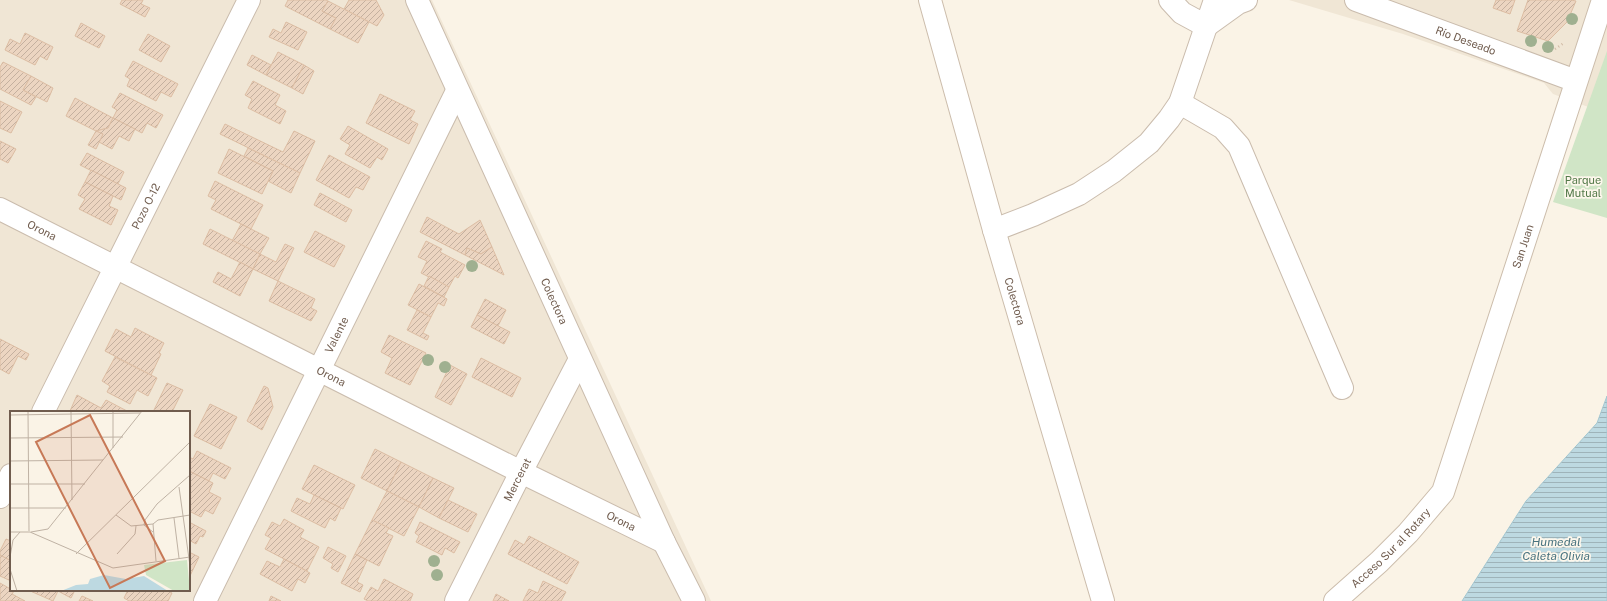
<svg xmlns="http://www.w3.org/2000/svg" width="1607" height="601" viewBox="0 0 1607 601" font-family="'Public Sans',sans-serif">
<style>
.residential{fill:#f0e6d5;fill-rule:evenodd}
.park{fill:#d0e5c6}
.water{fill:url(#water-rules);stroke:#a4c7d1}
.building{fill:url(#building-hatch);stroke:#dcbda3}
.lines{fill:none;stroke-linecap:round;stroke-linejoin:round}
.street-casing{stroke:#cabcad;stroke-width:24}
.secondary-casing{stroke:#ccbdac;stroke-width:24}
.path{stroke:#d0b9a4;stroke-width:2.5;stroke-dasharray:1 3;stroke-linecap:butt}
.street{stroke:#fff;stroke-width:22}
.secondary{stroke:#fff;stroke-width:22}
.tree{fill:#9fb090}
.labels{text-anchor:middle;stroke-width:3.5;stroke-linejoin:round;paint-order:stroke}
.street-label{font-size:11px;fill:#705c4e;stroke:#fdf7ec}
.park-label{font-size:11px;fill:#547a4a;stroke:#fdf7ec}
.water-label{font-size:12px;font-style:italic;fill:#4a7480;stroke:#fdf7ec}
.inset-road{fill:none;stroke:#bfb2a4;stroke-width:1}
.view{fill:#c77957;fill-opacity:0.15;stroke:#c77957;stroke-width:2}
.inset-edge{fill:none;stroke:#705c4e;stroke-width:2}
</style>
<defs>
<pattern id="water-rules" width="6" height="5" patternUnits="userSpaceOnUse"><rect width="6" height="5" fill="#bdd9e1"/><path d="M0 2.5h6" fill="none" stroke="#9eb3b9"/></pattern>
<pattern id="building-hatch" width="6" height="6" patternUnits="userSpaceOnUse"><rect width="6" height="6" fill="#ecd5c1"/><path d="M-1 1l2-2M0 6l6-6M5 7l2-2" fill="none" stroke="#c4b09f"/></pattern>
</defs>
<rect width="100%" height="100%" fill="#faf3e6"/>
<!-- residential -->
<g class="residential">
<path d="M0 0H432L711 601H0ZM11 412H189V590H11Z"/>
<polygon points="1289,0 1607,0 1607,62 1591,108 1553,94 1544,83 1403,34"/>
</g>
<!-- park -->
<polygon class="park" points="1607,51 1607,218 1553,202"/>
<!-- water -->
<polygon class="water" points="1607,396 1607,601 1462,601 1526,501 1597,423"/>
<!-- building -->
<g class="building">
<polygon points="122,0 143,0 141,4 150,8 145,17 120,4"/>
<polygon points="288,0 326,0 328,1 322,11 336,18 330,29 285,6"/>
<polygon points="349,0 376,0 384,15 377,26 344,9"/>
<polygon points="1496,0 1515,0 1510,14 1493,8"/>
<polygon points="1528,0 1571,0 1576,1 1567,22 1548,41 1517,31"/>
<polygon points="328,1 369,22 358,43 330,29 336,18 322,11"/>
<polygon points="286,22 307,32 298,50 269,37 273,29 281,33"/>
<polygon points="81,23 105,36 99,48 75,36"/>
<polygon points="25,33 53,47 47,60 40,56 35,65 5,50 10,39 20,44"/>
<polygon points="148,34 170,46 161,62 139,50"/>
<polygon points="278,52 304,65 292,88 266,75"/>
<polygon points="252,55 271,65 266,75 247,65"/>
<polygon points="133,61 178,84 171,97 161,92 156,101 127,86 130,79 125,76"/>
<polygon points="3,62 31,76 23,90 36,97 31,105 0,89 0,67"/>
<polygon points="304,65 314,71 303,94 292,88"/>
<polygon points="31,76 53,88 47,102 23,90"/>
<polygon points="253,81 280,95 275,105 286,111 280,124 248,108 252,99 245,95"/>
<polygon points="120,93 163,115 156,128 147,123 142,133 113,118 117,110 112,107"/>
<polygon points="380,94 415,111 410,120 418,124 409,144 366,123"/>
<polygon points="75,98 113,118 108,128 96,131 66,116"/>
<polygon points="0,101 22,112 11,133 0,128"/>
<polygon points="113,118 135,129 129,141 119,136 112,149 99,142 103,134 96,131 108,128"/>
<polygon points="225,124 283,152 294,131 315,141 300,173 220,134"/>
<polygon points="348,126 388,149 382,160 377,157 370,168 345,154 350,145 340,139"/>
<polygon points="96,131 103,134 96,149 88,145"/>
<polygon points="0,141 16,149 8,163 0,159"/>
<polygon points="248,148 300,173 291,193 268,181 273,171 244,156"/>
<polygon points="229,149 273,171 262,194 218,173"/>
<polygon points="87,153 124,172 118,184 80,165"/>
<polygon points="329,155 370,177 363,190 356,187 349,198 316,180"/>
<polygon points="91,170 126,188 121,200 85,182"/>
<polygon points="215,181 263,205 251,229 211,209 216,200 208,196"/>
<polygon points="85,182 113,196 109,206 118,210 111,225 79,209 85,199 78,195"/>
<polygon points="320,193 352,210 346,222 314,205"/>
<polygon points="427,217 459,234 480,220 492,247 481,254 467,248 465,255 420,232"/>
<polygon points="241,224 269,238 260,254 232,241"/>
<polygon points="210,229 260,254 253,269 203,244"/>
<polygon points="315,231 345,246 334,267 304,252"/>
<polygon points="426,241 442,249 440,252 465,265 458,278 455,276 449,287 421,273 427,261 418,257"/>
<polygon points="285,244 294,248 278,281 253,269 260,254 276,262"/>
<polygon points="492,247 504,275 465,255 467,248 481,254"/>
<polygon points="240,262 253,269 240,296 213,282 218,272 231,279"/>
<polygon points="429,276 449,287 444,297 424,286"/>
<polygon points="278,281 315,299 311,308 317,311 311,321 269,301"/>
<polygon points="419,284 447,299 444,306 438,303 431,317 408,305"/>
<polygon points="485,299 506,310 498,326 477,315"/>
<polygon points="417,310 431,317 423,333 429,336 427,340 407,330"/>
<polygon points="477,315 510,332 504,344 471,327"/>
<polygon points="135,328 164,343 159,353 161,354 151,375 105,351 116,329 131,337"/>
<polygon points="389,335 426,353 410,385 385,373 392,358 381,352"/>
<polygon points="0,339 29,354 26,360 18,356 9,374 0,369"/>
<polygon points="115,357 157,378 148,396 137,390 130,404 107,392 110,386 102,381"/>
<polygon points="481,358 521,378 512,397 472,377"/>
<polygon points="450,365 467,374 451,405 435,397"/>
<polygon points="167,383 183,390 172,412 153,412"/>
<polygon points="264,386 268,388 273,407 262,430 247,421"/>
<polygon points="77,395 101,408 106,400 127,411 127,412 72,412 70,411"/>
<polygon points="210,404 237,417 221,449 194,436"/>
<polygon points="375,449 401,462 387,491 361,478"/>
<polygon points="197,451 231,468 225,479 213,473 209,481 189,471 189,457 193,459"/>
<polygon points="401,462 433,478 419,507 387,491"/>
<polygon points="314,465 355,485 343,509 302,489"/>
<polygon points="189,471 213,483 209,492 221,498 213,514 205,510 201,517 189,511"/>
<polygon points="433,478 454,488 439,518 419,507"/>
<polygon points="387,491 419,507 404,536 372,520"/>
<polygon points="314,495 341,508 335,521 330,518 325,528 291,511 297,498 310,504"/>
<polygon points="448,500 477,514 468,532 439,518"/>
<polygon points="284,519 304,530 300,537 319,547 307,571 265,549 271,538 265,535 272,522 280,526"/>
<polygon points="372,520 389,528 386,533 393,536 379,566 355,554"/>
<polygon points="189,522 206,531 203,537 200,536 196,544 189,540"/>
<polygon points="420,522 460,542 454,553 445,548 442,555 416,542 419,536 415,533"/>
<polygon points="529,536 579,562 567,584 508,554 515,540 524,545"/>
<polygon points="6,539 11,541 11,561 0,555 0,551"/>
<polygon points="328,547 346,556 338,572 331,568 333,564 323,558"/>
<polygon points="189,552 199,557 189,578"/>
<polygon points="355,554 367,560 357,582 363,585 360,592 341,583"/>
<polygon points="0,555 11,561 11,581 0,576"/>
<polygon points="284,559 310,573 305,583 298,579 292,591 260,574 267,561 280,567"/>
<polygon points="384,579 413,594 410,601 368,601 364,599 371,587 378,591"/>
<polygon points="543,581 566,592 561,601 523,601 529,589 538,593"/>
<polygon points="0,583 14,591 12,594 25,601 0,601"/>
<polygon points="28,590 75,590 71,598 58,591 53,601"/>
<polygon points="128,590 166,590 172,593 168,601 129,601 124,598"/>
<polygon points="496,594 509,601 493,601"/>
<polygon points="82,596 93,601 79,601"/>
<polygon points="271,596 281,601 269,601"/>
</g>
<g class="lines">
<defs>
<g id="street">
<path id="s1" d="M417 0 664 542 694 601"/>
<polyline points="1170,0 1182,13 1206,26 1238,3 1246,0"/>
<path id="s2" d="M1356 0 1576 81"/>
<polyline points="1180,103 1223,128 1239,146 1342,388"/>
<path id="s3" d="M0 209 521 472 664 542"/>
<polyline points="994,230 1033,215 1079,194 1114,171 1149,143 1169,119 1180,103 1215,0"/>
<path id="s4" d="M43 412 249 0"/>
<polyline points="0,497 11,475"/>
<path id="s5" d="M205 601 457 91"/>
<path id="s6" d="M456 601 521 472 580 359"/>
</g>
<g id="secondary">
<path id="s7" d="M930 0 994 230 1103 601"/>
<path id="s8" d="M1335 601 1379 562 1408 533 1443 492 1603 0"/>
</g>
</defs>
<!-- street casing -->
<use href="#street" class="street-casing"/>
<!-- secondary casing -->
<use href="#secondary" class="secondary-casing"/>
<!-- path -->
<polyline class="path" points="1555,49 1564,43"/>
<!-- street -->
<use href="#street" class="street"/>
<!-- secondary -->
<use href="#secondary" class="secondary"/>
</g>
<!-- trees -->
<g class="tree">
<circle cx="1572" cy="19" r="6"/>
<circle cx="1531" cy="41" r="6"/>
<circle cx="1548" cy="47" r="6"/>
<circle cx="472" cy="266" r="6"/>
<circle cx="428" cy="360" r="6"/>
<circle cx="445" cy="367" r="6"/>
<circle cx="434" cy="561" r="6"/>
<circle cx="437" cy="575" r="6"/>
</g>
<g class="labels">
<!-- street labels -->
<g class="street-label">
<text dy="4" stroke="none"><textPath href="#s2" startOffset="117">Río Deseado</textPath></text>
<text dy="4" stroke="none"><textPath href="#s4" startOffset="230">Pozo O-12</textPath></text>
<text dy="4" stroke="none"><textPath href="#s3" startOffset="47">Orona</textPath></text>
<text dy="4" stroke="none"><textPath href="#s8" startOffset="412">San Juan</textPath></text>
<text dy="4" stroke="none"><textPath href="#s1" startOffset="331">Colectora</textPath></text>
<text dy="4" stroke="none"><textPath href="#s7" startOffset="313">Colectora</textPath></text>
<text dy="4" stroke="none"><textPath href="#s5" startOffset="297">Valente</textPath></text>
<text dy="4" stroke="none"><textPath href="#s3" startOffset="371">Orona</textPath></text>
<text dy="4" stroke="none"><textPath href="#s6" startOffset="136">Mercerat</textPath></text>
<text dy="4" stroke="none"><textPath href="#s3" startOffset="695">Orona</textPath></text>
<text dy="4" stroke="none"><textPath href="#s8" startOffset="77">Acceso Sur al Rotary</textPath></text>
</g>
<!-- park labels -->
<g class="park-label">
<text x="1583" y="184">Parque<tspan x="1583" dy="13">Mutual</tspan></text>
</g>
<!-- water labels -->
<g class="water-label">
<text x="1556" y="546">Humedal<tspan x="1556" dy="14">Caleta Olivia</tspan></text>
</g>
</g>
<!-- overview -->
<g transform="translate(10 411)">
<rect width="180" height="180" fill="#faf3e6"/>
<path d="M177 149 180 180H164L136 164 134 154Z" fill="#d0e5c6"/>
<path d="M94 164 116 168 134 165 158 180H51L66 174 78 173 80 168Z" fill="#bdd9e1"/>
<path class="inset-road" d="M18 0 19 120M61 1 62 89M0 4 130 2M0 27 113 26M103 37V1M0 50 93 49M0 73H75M169 76 180 155M0 97H56M106 104 121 115 143 113M164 107 169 147M143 113 148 109 180 104M143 113 146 150M0 121H20L103 157 180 146M21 121 38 118 132 0M143 121 134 114 135 109 147 93 180 64M66 143 180 31M107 143 125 123 126 115M0 146 3 129 10 121M0 158 7 180"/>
<path class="view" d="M80 4 155 150 100 177 26 31Z"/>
<rect width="180" height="180" class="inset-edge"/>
</g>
</svg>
